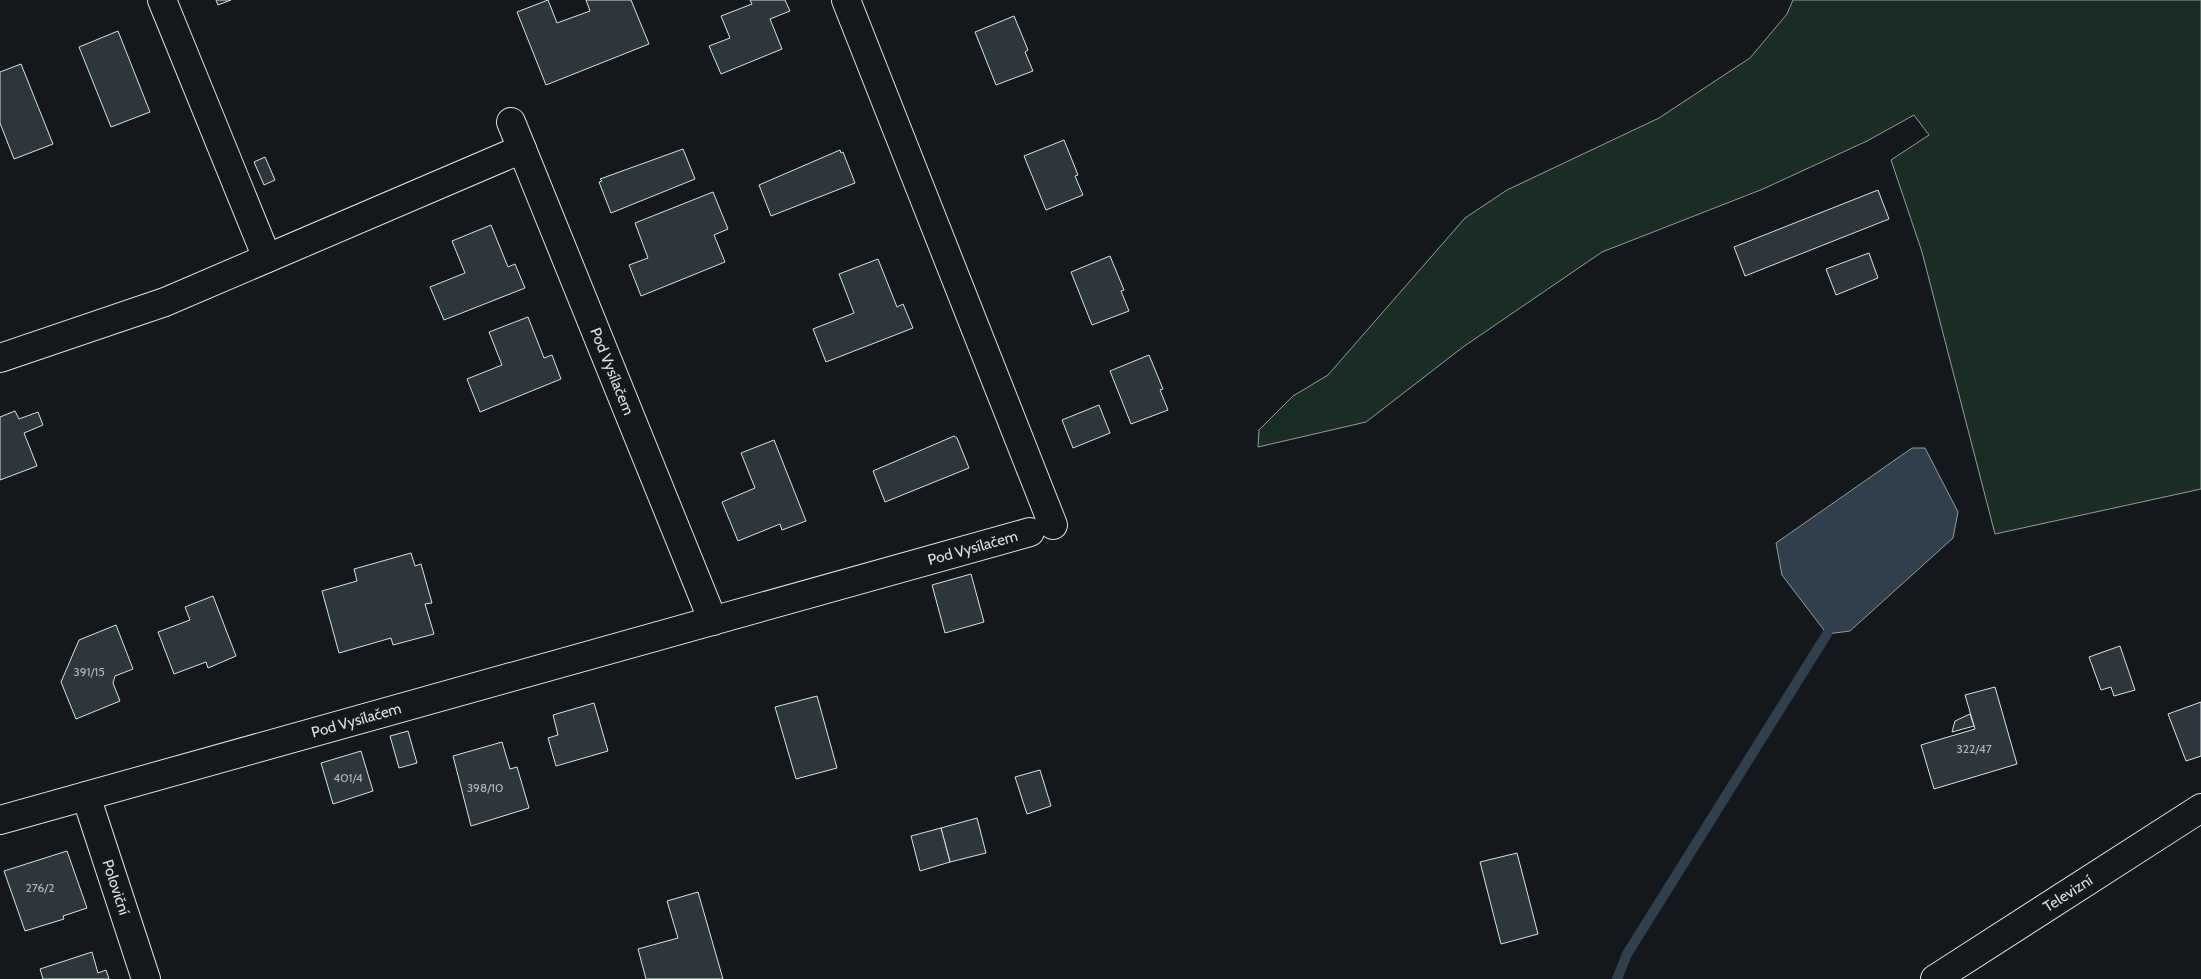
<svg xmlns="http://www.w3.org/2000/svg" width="2201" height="979" viewBox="0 0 2201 979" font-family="Cabin,sans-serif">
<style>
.green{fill:#1a2d24;stroke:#939e99}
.water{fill:#2f3f4d;stroke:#939e99}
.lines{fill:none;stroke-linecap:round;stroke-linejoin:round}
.stream{stroke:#2f3f4d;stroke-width:10}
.building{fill:#2c363c;stroke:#d8e6dc}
.minor-casing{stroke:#d8e6dc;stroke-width:30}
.minor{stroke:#14181c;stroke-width:28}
.labels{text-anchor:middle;stroke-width:4;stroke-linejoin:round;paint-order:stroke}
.number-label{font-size:12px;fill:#adbab4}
.street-label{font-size:15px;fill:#d8e6dc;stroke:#14181c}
</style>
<rect width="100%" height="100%" fill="#14181c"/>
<!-- green -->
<polygon class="green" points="1793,0 2201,0 2201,489 1995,534 1922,252 1891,160 1929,135 1914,115 1867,141 1763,189 1602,252 1463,347 1366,422 1258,447 1259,430 1293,396 1328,375 1465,218 1507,190 1659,118 1750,58 1787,14"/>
<!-- water -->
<polygon class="water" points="1912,448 1925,448 1958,512 1953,538 1850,631 1827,634 1782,575 1776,543"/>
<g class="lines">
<!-- stream -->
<polyline class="stream" points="1617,979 1627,954 1827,634"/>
</g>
<!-- building -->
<g class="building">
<polygon points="216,0 231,0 218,5"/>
<polygon points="548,0 557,23 590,11 586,0 631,0 649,44 546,85 517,12"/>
<polygon points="750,0 785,0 790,11 770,19 782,49 721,74 709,46 730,38 721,16 752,4"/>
<polygon points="1014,16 1028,50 1025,52 1033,71 996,85 975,32"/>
<polygon points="118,31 150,112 111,127 79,47"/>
<polygon points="21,64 53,144 14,159 0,123 0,72"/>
<polygon points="1064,140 1078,175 1075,176 1083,195 1046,210 1024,156"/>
<polygon points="683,149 695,179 611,213 599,182 602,181 600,179"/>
<polygon points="840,150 841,153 843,152 855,183 771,216 759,185"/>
<polygon points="265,157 275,180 264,185 254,162"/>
<polygon points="1878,190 1889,219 1745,276 1734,247"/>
<polygon points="713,192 728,229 714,235 725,262 641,296 629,265 648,258 635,223"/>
<polygon points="491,225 508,267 515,264 525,288 444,320 430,287 465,273 452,241"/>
<polygon points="1869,253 1878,278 1836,295 1826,269"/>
<polygon points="1110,256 1124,290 1121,291 1129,311 1092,325 1071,272"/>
<polygon points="878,259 897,307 903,304 913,328 826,362 813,329 854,313 839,274"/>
<polygon points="528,317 544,358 552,355 561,379 480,412 467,379 502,365 489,332"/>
<polygon points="1149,355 1163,389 1160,390 1168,410 1131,424 1110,371"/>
<polygon points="1099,405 1110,433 1073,448 1062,420"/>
<polygon points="15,411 19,419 38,412 43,425 24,433 37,466 0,480 0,417"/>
<polygon points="954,436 957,438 969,468 885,502 873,471"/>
<polygon points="774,440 806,521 782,530 780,524 738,541 722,502 755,488 741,453"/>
<polygon points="411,553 415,566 421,564 432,603 425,604 434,634 393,645 391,638 339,653 322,591 357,581 354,569"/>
<polygon points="971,574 984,622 945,633 932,585"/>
<polygon points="213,596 236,656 208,668 206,662 174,674 158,632 190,620 185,607"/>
<polygon points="116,625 133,669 115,676 113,683 120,701 76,719 61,682 79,640"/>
<polygon points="2120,646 2135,690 2114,696 2111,687 2101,690 2089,657"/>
<polygon points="1995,687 2017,764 1934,789 1921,745 1975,729 1965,695"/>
<polygon points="817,696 837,768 796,779 775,707"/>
<polygon points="2201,702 2201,756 2186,761 2168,714"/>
<polygon points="594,703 608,751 556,766 548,738 558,735 553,715"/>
<polygon points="1970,714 1974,726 1952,732 1955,721"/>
<polygon points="408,731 417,763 399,768 390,736"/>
<polygon points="502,742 510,769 517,767 529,808 471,826 453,756"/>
<polygon points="361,751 373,791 333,804 321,763"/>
<polygon points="1040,770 1051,806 1027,814 1015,777"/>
<polygon points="977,818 986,853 950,862 941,828"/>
<polygon points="941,828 950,862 920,871 911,836"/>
<polygon points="67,851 87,908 63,916 64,919 25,931 4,871"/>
<polygon points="1517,853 1538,934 1501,944 1480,862"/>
<polygon points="698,892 723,979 646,979 638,949 678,938 667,901"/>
<polygon points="92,952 98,973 106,970 109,979 43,979 40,969"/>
</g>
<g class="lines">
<defs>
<g id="minor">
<polyline points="162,0 267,258"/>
<polyline points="846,0 1053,525"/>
<path id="s1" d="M511 122 713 621"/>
<polyline points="0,358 165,302 522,149"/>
<path id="s2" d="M86 796 146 979"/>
<path id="s3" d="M0 820 1030 532"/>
<path id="s4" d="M1935 979 2201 808"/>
</g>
</defs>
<!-- minor casing -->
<use href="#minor" class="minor-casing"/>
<!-- minor -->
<use href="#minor" class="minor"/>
</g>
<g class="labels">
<!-- number labels -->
<g class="number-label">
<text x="89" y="676">391/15</text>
<text x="1974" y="753">322/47</text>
<text x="348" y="782">401/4</text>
<text x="485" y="792">398/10</text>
<text x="40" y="892">276/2</text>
</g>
<!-- street labels -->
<g class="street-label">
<text dy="5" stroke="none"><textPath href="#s1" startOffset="269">Pod Vysílačem</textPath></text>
<text dy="5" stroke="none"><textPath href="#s3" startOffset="1010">Pod Vysílačem</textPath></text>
<text dy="5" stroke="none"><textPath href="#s3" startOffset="370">Pod Vysílačem</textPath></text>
<text dy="5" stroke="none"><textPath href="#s2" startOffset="96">Poloviční</textPath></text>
<text dy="5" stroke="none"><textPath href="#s4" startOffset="158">Televizní</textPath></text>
</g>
</g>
</svg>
